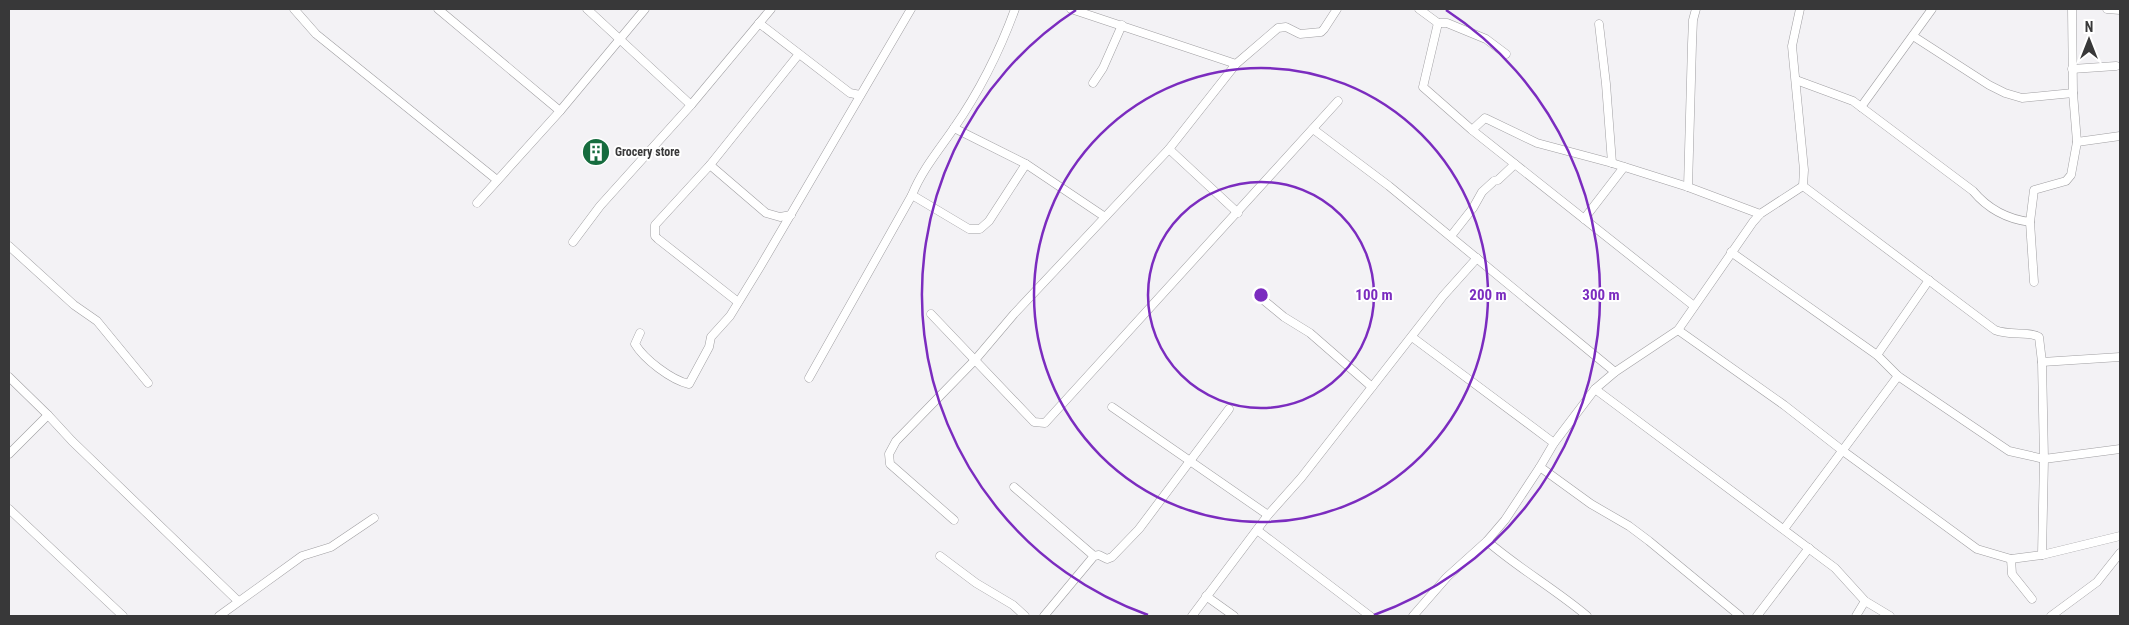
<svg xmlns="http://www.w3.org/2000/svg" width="2129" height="625" viewBox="0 0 2129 625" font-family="'Roboto Condensed',sans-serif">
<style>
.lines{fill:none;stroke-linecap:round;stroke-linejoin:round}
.minor-casing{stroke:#a09fa2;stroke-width:9}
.minor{stroke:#fff;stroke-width:8}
.ring{fill:none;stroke:#7b2cbf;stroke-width:2.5}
.labels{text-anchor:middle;stroke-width:4;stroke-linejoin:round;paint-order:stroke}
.poi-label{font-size:12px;font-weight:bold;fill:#383839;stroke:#fff;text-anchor:start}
.centre{fill:#7b2cbf;stroke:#fff;stroke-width:2.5}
.ring-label{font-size:15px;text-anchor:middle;font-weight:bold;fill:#7b2cbf;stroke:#fff;stroke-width:4;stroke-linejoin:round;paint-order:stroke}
</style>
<rect width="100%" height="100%" fill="#f3f2f5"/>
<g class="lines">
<defs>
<g id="minor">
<polyline points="294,9 316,34 497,180"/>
<polyline points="438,9 560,111"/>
<polyline points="587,9 691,105"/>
<polyline points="1071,9 1236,64"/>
<polyline points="1419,9 1438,23 1447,23 1486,39 1506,54"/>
<path d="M1800 9 1792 46 1804 170 1803 186 1995 330C2009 336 2030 331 2039 337L2042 362 2044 459 2042 555"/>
<polyline points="2107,9 2120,10"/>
<polyline points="759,23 850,93 860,95"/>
<polyline points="1438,23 1423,87 1472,130 1694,306"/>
<polyline points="1599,24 1606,84 1612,163"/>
<polyline points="1913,36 1989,85 2005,93 2022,98 2073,93"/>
<polyline points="2072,69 2116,66"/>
<path d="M1796 80 1853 101 1973 191C1988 209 2007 219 2030 222L2034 190 2066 181 2071 175 2077 142 2073 93 2072 9"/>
<polyline points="1093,83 1103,68 1122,25"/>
<polyline points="1861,107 1932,9"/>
<polyline points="954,128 1026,164 1105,217"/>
<polyline points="1313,129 1389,186 1615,372"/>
<polyline points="1472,130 1485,118 1537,143 1612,163 1688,187 1760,214"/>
<polyline points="2077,142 2120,136"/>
<polyline points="1169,149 1238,213"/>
<polyline points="710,165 766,213 780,217 791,215"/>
<polyline points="1688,187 1692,44 1693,20 1696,9"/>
<polyline points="912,195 969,229 980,229 989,221 1026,164"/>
<polyline points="477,203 560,111 645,9"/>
<polyline points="1584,219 1624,167"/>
<polyline points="2030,222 2034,282"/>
<polyline points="1451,236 1473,208 1482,192 1494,181 1498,180 1515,164"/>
<polyline points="573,242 600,206 691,105 771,9"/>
<polyline points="9,246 74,305 97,321 148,383"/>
<polyline points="1731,252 1877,355 1898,376 2009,451 2044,459 2120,449"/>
<polyline points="1261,298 1284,317 1310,333 1372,387"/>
<polyline points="738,302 658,239 655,236 655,225 710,165 799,54"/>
<polyline points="931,314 1034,422 1045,423 1338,101"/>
<polyline points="1678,330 1784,405 1843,451 1977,549 2011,559 2042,555 2120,536"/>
<path d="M640 333 635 344C644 359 671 380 689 384L709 347 711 337 730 316 760 267 911 9"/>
<polyline points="1412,337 1554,443"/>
<polyline points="1877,355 1929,280"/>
<polyline points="2042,362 2120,357"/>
<polyline points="9,377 48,415 72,441 238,601"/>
<path d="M809 378 912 195C922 170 939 150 954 128 979 92 1000 50 1015 9"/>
<polyline points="1595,389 1835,568 1865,601 1890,616"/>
<polyline points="1112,407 1268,515"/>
<polyline points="9,454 48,415"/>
<polyline points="1540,467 1591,504 1629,526 1649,541 1740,616"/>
<polyline points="1014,487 1094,556"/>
<polyline points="9,509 123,616"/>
<polyline points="954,520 890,464 889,454 896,441 975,360 1014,314 1169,149 1236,64 1278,28 1286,27 1300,34 1321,32 1324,29 1337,9"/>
<polyline points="1784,529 1898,376"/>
<polyline points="1257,530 1370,616"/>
<path d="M1487 541C1518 568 1555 589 1587 616"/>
<polyline points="940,556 976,583 1013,605 1025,616"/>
<polyline points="2011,559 2012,574 2032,599"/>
<polyline points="1206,596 1234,616"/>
<polyline points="219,616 302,556 331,547 374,518"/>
<polyline points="1044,616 1094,556 1099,555 1107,559 1112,557 1139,529 1229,409"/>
<polyline points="1192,616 1268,515 1301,478 1443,296 1477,258"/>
<polyline points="1413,616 1447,577 1487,541 1505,520 1540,467 1554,443 1595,389 1615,372 1678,330 1753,222 1760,214 1803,186"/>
<polyline points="1757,616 1809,548"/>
<polyline points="1856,616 1865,601"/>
<polyline points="2051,616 2097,582 2120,553"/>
</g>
</defs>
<!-- minor casing -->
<use href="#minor" class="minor-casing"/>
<!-- minor -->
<use href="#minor" class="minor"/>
</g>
<!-- distance rings -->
<g class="ring">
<circle cx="1261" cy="295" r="113"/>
<circle cx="1261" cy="295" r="227"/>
<path d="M1148 615A340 340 0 0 1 1076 10M1446 10A340 340 0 0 1 1374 615"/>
</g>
<!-- icons -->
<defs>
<symbol id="building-disc" viewBox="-11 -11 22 22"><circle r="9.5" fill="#166c3e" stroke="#fff"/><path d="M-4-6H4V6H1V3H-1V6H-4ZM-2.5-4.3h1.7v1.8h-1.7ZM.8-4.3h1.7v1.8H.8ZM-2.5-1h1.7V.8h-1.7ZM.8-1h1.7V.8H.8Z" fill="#fff"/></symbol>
</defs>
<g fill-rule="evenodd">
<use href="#building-disc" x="580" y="136" width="32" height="32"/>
</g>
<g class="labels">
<!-- poi labels -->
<g class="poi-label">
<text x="615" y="156">Grocery store</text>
</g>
</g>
<circle cx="1261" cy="295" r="8" class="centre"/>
<g class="ring-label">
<text x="1374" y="300">100 m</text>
<text x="1488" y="300">200 m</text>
<text x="1601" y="300">300 m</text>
</g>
<!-- border -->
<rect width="2129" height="625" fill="none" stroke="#383839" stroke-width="20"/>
<!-- north arrow -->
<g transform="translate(2089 40)" stroke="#ffffff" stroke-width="4" paint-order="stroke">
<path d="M0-4L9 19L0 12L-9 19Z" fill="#383839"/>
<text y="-8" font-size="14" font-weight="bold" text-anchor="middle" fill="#383839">N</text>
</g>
</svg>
